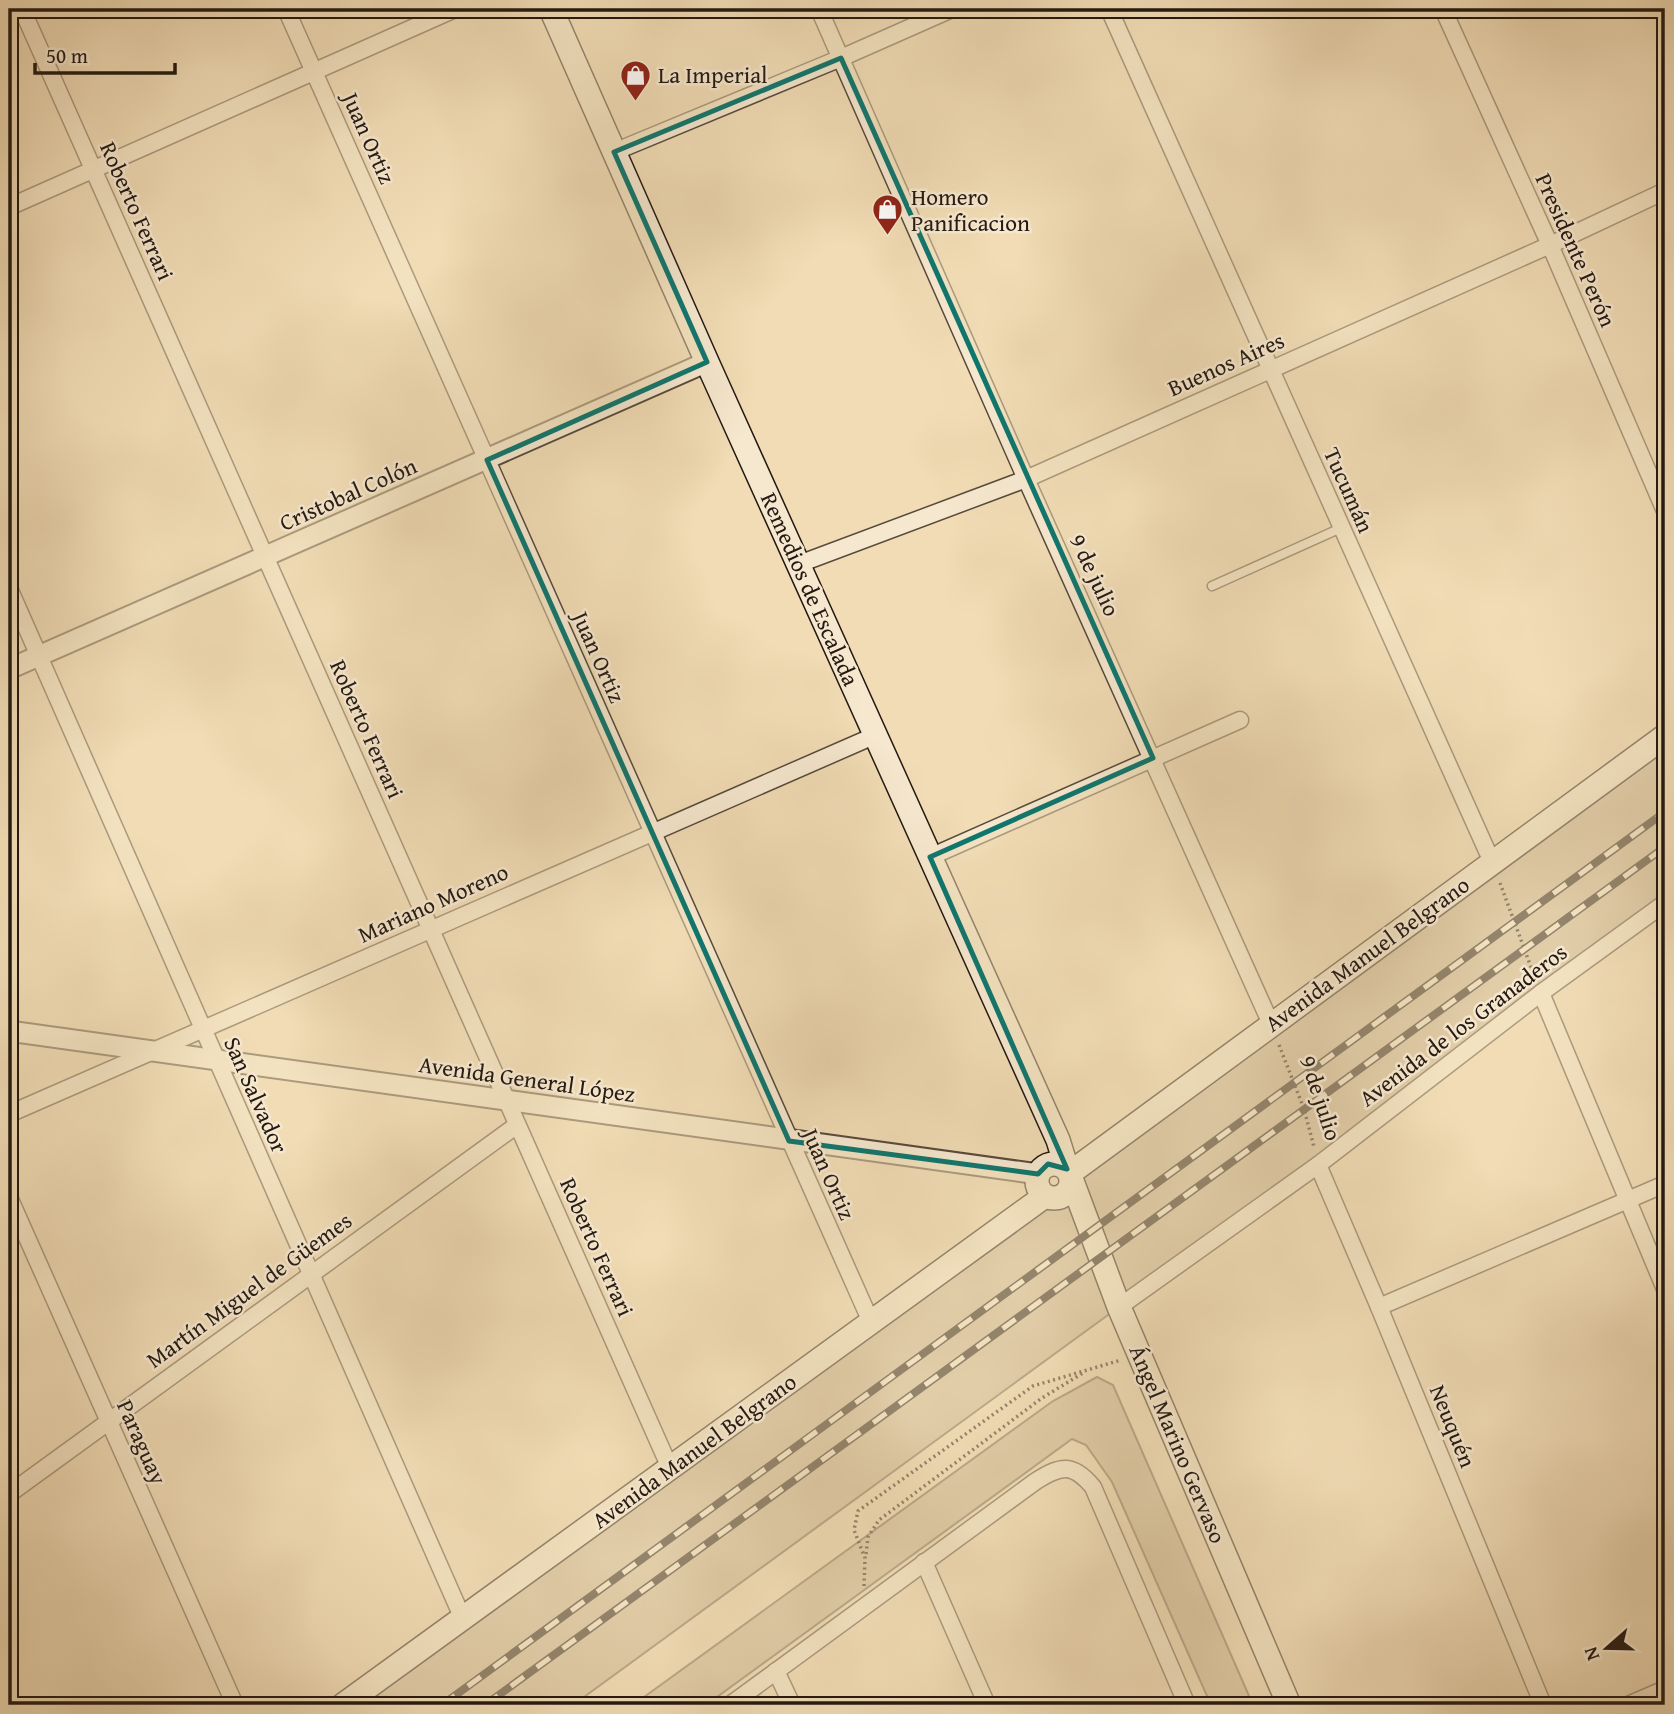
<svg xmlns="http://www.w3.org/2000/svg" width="1674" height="1714" viewBox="0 0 1674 1714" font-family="'Gentium Book Plus',serif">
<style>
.green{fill:#cebb99;stroke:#796a56;stroke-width:2}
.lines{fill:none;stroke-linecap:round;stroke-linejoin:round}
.service-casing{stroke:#574a3b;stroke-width:11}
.minor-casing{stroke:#574a3b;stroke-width:19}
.tertiary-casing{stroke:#574a3b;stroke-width:23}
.secondary-casing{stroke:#241912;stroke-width:26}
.path{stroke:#241912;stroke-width:3.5;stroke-dasharray:2 3.5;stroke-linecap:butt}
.service{stroke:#f6e8cf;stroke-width:8}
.minor{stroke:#f6e8cf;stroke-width:16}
.tertiary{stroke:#f6e8cf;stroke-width:19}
.secondary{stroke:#f6e8cf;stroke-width:23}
.rail-casing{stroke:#241912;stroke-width:8}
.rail{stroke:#f6e8cf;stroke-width:5;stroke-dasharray:16;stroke-linecap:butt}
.marked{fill:none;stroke:#0f766e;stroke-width:5;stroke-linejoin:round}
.labels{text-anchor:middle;stroke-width:5;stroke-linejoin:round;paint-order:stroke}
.poi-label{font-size:23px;fill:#241912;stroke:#f6e8cf;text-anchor:start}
.street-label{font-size:23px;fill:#241912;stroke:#f6e8cf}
</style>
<rect width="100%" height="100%" fill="#f1dcb5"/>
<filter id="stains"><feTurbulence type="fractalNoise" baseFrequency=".00286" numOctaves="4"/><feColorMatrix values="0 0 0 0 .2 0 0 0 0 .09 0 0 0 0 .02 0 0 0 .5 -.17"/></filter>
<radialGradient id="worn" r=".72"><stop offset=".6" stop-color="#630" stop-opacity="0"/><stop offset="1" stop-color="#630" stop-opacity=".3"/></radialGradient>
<!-- green -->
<g class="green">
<polygon points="1665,736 1665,903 1119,1307 573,1705 343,1705 1045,1196 1070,1173"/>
<polygon points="1097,1377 1113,1385 1253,1705 1211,1705 1112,1482 1086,1445 1072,1439 706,1705 633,1705 1053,1401"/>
</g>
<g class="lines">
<defs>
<polyline id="service" points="1212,586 1341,528"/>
<g id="minor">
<polyline points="22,9 670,1468"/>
<polyline points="286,9 871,1322"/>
<polyline points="819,9 1026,479 1271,1024"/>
<polyline points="1109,9 1492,862"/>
<polyline points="1443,9 1550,245 1665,511"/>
<polyline points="614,152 841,58 952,9"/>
<polyline points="9,207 455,9"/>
<polyline points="799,564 1026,479 1550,245 1665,191"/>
<polyline points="9,588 463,1619"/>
<polyline points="930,857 1240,720"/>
<polyline points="1541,993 1665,1289"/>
<polyline points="9,1114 876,735"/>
<polyline points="1318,1165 1379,1307 1543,1705"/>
<polyline points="9,1197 235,1705"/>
<polyline points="1119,1307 1318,1165 1541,993 1665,903"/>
<polyline points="1379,1307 1665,1184"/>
<polyline points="9,1494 517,1125"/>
<polyline points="924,1562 987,1705"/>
<polyline points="776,1671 792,1705"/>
<path d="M730 1705 1036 1481C1061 1465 1073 1463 1093 1487L1187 1705"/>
<polyline points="1628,1705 1665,1689"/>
</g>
<g id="tertiary">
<polyline points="9,669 707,362"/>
<polyline points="9,1031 1038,1174"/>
</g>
<g id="secondary">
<polyline points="551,9 707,362 1058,1140 1067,1169"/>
<circle cx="1054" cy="1181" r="17"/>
<polyline points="1070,1173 1665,736"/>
<polyline points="1072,1181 1119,1307 1289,1705"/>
<polyline points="343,1705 1045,1196"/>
</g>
</defs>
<!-- service casing -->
<use href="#service" class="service-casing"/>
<!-- minor casing -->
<use href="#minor" class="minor-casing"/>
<!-- tertiary casing -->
<use href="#tertiary" class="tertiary-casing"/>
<!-- secondary casing -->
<use href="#secondary" class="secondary-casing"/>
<!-- path -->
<g class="path">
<polyline points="1500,883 1535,978"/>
<polyline points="1279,1045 1304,1109 1314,1147"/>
<polyline points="866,1554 868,1537 879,1520 1042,1398 1083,1373"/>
<polyline points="864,1586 865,1558 854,1530 858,1511 1033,1386 1121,1360"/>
</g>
<!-- service -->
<use href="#service" class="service"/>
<!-- minor -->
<use href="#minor" class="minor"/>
<!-- tertiary -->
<use href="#tertiary" class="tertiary"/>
<!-- secondary -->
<use href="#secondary" class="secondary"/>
<defs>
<g id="rail">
<polyline points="442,1705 1665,812"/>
<polyline points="485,1705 1665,847"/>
</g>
</defs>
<!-- rail casing -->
<use href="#rail" class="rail-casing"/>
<!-- rail -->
<use href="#rail" class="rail"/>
</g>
<!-- marked area -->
<path d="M0 0H1674V1714H0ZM841 58 1153 758 930 857 1067 1169 1048 1164 1038 1174 789 1141 487 460 707 362 614 152Z" fill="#f1dcb5" fill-opacity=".55" fill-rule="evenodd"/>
<path class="marked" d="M841 58 1153 758 930 857 1067 1169 1048 1164 1038 1174 789 1141 487 460 707 362 614 152Z"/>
<!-- icons -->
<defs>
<symbol id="shop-pin" viewBox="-11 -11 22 30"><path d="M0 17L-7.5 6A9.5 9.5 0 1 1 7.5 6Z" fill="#8f2418" stroke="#f6e8cf"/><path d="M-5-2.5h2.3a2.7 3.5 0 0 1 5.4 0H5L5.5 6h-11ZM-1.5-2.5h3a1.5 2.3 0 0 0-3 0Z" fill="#fff"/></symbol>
</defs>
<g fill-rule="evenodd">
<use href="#shop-pin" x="618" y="58" width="35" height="47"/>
<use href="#shop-pin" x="870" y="192" width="35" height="47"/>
</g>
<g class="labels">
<!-- poi labels -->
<g class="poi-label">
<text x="658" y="83">La Imperial</text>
<text x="911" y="205">Homero<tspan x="911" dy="26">Panificacion</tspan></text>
</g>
<!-- street labels -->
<g class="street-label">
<text transform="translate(369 138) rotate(66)" y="8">Juan Ortiz</text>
<text transform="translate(137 211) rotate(66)" y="8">Roberto Ferrari</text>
<text transform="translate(1576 250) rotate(66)" y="8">Presidente Perón</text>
<text transform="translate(1226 364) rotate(-24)" y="8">Buenos Aires</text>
<text transform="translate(1349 490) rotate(66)" y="8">Tucumán</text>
<text transform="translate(348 494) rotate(-24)" y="8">Cristobal Colón</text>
<text transform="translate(1095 575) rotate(65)" y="8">9 de julio</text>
<text transform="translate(810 589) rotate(66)" y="8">Remedios de Escalada</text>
<text transform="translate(599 657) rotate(66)" y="8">Juan Ortiz</text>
<text transform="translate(367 729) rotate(66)" y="8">Roberto Ferrari</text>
<text transform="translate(433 903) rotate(-24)" y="8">Mariano Moreno</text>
<text transform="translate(1367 954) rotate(-36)" y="8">Avenida Manuel Belgrano</text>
<text transform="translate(1463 1025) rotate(-37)" y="8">Avenida de los Granaderos</text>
<text transform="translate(527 1079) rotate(8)" y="8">Avenida General López</text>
<text transform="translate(256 1095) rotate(66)" y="8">San Salvador</text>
<text transform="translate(1321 1098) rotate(72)" y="8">9 de julio</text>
<text transform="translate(829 1174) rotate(66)" y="8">Juan Ortiz</text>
<text transform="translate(597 1247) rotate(66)" y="8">Roberto Ferrari</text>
<text transform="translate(249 1290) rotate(-36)" y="8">Martín Miguel de Güemes</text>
<text transform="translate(1453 1426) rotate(68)" y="8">Neuquén</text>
<text transform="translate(142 1442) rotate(66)" y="8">Paraguay</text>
<text transform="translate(1178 1444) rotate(67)" y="8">Ángel Marino Gervaso</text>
<text transform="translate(694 1451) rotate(-36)" y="8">Avenida Manuel Belgrano</text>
</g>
</g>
<!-- margin -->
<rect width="1674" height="1714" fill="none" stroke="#f1dcb5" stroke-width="35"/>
<rect x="10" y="10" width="1653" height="1693" fill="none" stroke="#241912" stroke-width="3.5"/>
<rect x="18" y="18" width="1639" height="1679" fill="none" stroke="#241912" stroke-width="2"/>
<!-- north arrow -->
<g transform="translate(1607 1648) rotate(250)" stroke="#f6e8cf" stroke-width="5" paint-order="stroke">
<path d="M0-5L12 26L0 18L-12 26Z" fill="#241912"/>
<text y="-10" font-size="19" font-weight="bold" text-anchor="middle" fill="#241912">N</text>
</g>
<!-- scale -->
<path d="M35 63v10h140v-10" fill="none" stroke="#241912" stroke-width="3.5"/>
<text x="46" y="63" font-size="21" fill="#241912" stroke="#f6e8cf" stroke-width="5" paint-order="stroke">50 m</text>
<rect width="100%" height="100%" filter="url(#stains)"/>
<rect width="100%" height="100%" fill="url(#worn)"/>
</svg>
